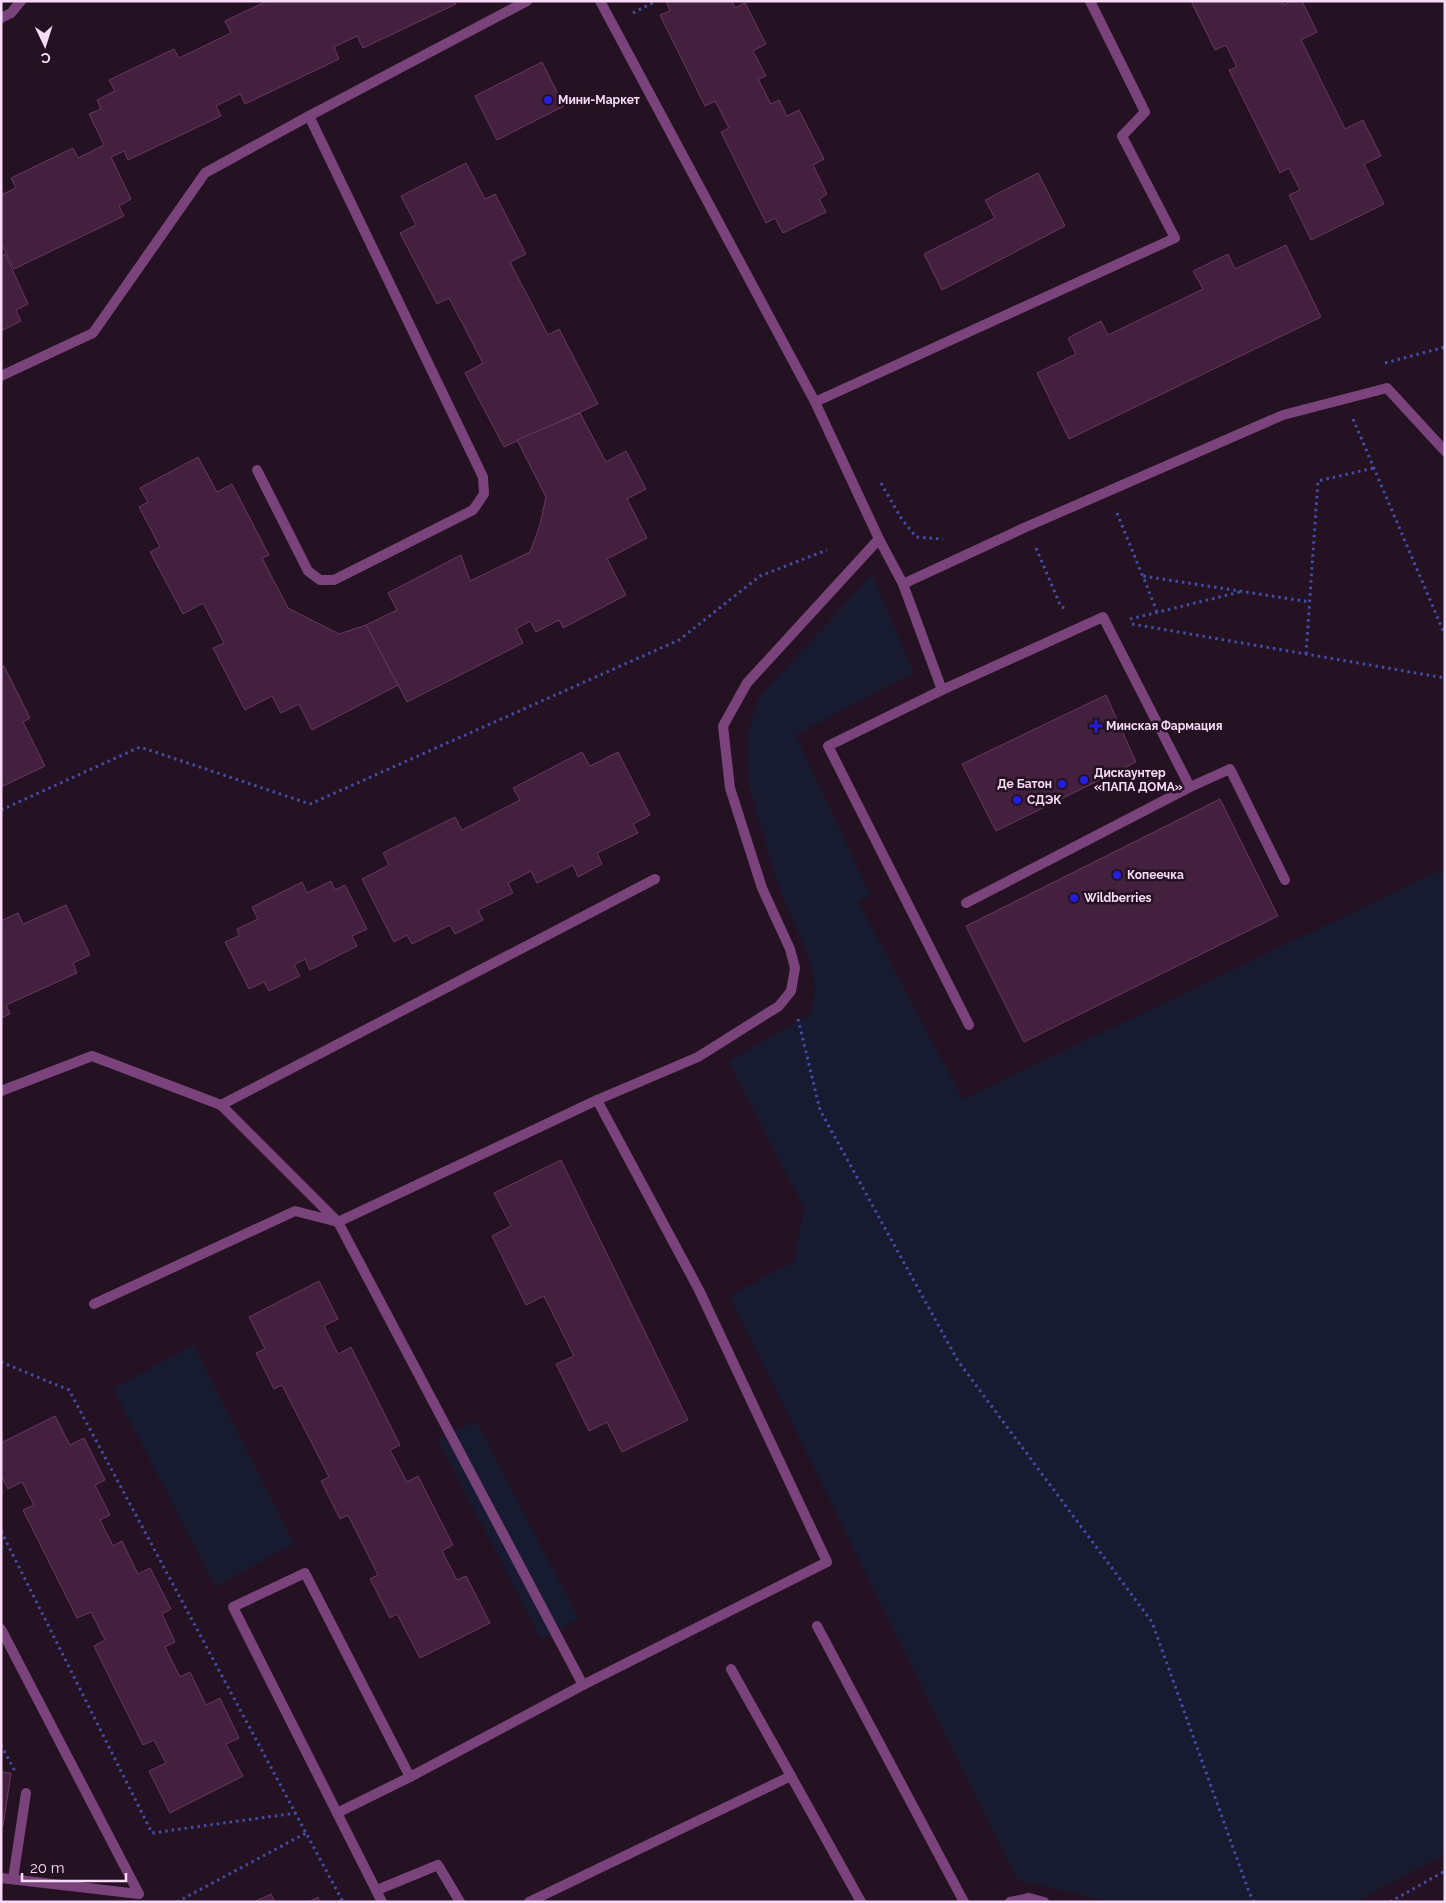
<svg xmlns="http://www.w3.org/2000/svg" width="1446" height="1903" viewBox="0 0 1446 1903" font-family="Raleway,sans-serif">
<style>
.green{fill:#181a30}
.building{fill:#42203e;stroke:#6b3665}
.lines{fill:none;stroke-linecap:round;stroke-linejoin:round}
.path{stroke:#404ea8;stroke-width:3;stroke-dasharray:2.5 4;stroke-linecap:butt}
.service{stroke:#7a437c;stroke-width:10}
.poi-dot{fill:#231fe1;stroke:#241222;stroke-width:2}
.labels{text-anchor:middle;stroke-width:5;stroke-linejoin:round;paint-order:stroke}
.poi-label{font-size:12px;font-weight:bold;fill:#fadaf9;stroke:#241222;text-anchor:start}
</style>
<rect width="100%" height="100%" fill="#241222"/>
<!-- green -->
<g class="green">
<polygon points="872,574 914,673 796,735 871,896 858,901 963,1099 1445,868 1445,1854 1356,1902 1112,1902 1017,1880 729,1296 794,1261 804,1208 728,1061 811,1014 815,987 809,958 777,883 749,787 747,735 759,697"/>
<polygon points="194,1345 294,1544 215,1587 113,1388"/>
<polygon points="476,1420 579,1619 541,1639 438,1440"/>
</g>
<!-- building -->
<g class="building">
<polygon points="267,1 454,1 456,4 363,48 357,36 334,47 339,59 245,104 240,94 216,106 221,116 128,160 124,151 111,157 131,199 119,206 124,216 14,269 1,243 1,195 16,188 11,178 73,148 78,158 104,145 89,114 101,109 97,100 115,91 109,80 174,49 179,58 231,33 225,21"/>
<polygon points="666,1 732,1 735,8 745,3 766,44 753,51 766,76 758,79 771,104 779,100 787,116 799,110 824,159 813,165 827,194 819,199 826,212 783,233 775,218 766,223 721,132 729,128 715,101 705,106 660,15 670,11"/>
<polygon points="1191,1 1282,1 1284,5 1291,1 1302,1 1317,32 1301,40 1345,129 1363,120 1381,156 1364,164 1384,204 1311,240 1289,195 1300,190 1289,168 1280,173 1229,70 1237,67 1226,45 1215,50"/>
<polygon points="542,62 564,106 497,140 475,96"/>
<polygon points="466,163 485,199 495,194 526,254 510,262 548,335 559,329 598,404 504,447 465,373 483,363 449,298 437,304 400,233 416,225 401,196"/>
<polygon points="1038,173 1065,226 942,290 924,254 995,218 985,200"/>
<polygon points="1286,245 1321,317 1069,439 1037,373 1076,354 1068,338 1101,321 1108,335 1203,289 1193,271 1228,254 1235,269"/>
<polygon points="5,254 28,304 16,310 21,321 1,331 1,256"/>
<polygon points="580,413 606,462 626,451 646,489 627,499 647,538 607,559 626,595 563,628 559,620 536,632 530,621 516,629 523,643 407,702 366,625 397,610 388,593 461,555 470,581 530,552 540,525 546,497 517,440"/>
<polygon points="198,457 217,492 232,484 269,555 262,558 288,608 339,634 366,625 398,685 312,730 299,704 281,713 272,696 245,710 213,648 224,643 203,603 183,614 150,552 160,547 139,507 148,502 140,488"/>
<polygon points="4,666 30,718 23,722 45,766 1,787 1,667"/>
<polygon points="1106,695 1136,762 996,831 962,764"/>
<polygon points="582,752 590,766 618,752 650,815 633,824 638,833 597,853 602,864 578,877 573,865 537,883 531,871 508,883 513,893 478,910 483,920 455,934 450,925 412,944 407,935 394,942 362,879 389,865 383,853 455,817 462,830 520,800 513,788"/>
<polygon points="1220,799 1278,916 1024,1042 966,926"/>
<polygon points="331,881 335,890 345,885 367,929 352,936 357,946 310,970 305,959 294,965 300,976 269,991 264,982 249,989 225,942 239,936 237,929 258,919 252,907 302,882 307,893"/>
<polygon points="66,905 90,955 73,963 77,973 6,1005 10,1014 1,1018 1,921 18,913 23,924"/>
<polygon points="561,1160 688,1420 622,1452 607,1422 589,1431 556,1364 574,1356 544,1296 526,1305 492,1236 511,1226 494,1193"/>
<polygon points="319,1281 338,1319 324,1326 338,1354 351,1347 400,1445 390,1450 407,1482 418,1476 453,1545 442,1551 457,1580 466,1576 490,1623 420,1658 397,1614 390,1618 370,1579 378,1575 348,1515 340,1519 321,1481 329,1477 282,1385 274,1389 256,1353 265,1349 249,1317"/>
<polygon points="55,1416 70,1445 84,1438 105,1480 95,1485 110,1515 100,1520 113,1546 122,1541 138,1574 150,1568 171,1609 162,1614 175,1642 165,1647 180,1677 190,1672 206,1705 220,1698 239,1738 226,1744 243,1776 170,1813 149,1771 166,1763 154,1740 143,1745 94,1646 105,1640 91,1612 77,1618 23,1510 34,1505 22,1482 8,1489 1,1475 1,1443"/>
<polygon points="1,1772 11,1773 3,1826 1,1825"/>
<polygon points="271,1894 275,1902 254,1902"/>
<polygon points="318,1897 320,1902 309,1902"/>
</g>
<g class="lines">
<!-- path -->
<g class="path">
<polyline points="633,13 656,1"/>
<polyline points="1385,363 1445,347"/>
<polyline points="1353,419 1445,635"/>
<polyline points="881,483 901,518 916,537 943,539"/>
<polyline points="1117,513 1143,577"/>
<polyline points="1036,548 1061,607 1066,608"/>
<polyline points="1157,612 1143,576 1310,602"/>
<polyline points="1130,619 1240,592"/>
<polyline points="1132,624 1445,678"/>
<polyline points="1306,654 1318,481 1374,468"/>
<polyline points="1,810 140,747 310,804 679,640 760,576 827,550"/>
<polyline points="798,1019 820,1110 958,1361 1152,1622 1249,1892 1254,1902"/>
<polyline points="1,1362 69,1390 343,1902"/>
<polyline points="1,1531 152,1833 296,1813"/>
<polyline points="1,1745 16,1773"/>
<polyline points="177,1902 306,1833"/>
<polyline points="1390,1902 1445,1871"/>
</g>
<!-- service -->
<g class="service">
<polyline points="600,1 815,402 879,539 903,584 942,690 1103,617 1190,787 966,903"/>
<polyline points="1,18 11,13 21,1"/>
<polyline points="309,116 527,1"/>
<polyline points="1,376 93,333 205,173 309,116 483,477 484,494 473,510 334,580 320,580 308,571 257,470"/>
<polyline points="815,402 1175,238 1122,136 1145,112 1090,1"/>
<polyline points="903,584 1026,527 1283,415 1387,388 1445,451"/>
<polyline points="942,690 828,746 969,1025"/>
<polyline points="1190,787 1230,769 1285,880"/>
<polyline points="1,1091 92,1056 221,1105 655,879"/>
<polyline points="221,1105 338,1222 597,1100 698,1057 779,1006 791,991 795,968 790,949 762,888 730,788 723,726 747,683 879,539"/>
<polyline points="94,1304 295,1211 338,1222 583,1685 410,1777 337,1813"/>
<polyline points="817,1626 964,1902"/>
<polyline points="1,1629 139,1894 1,1878"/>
<polyline points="731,1669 791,1776"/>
<polyline points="583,1685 827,1562 699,1290 597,1100"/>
<polyline points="13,1879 26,1793"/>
<polyline points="377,1890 438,1865 460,1902"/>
<polyline points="382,1902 233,1607 305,1573 410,1777"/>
<polyline points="529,1902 791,1776 861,1902"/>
<polyline points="1010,1902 1029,1898 1044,1902"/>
</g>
</g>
<!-- markers -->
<g class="poi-dot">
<circle cx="548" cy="100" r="5"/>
<path d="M1093.5 718.5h5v5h5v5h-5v5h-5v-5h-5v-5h5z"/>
<circle cx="1084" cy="780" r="5"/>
<circle cx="1062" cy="784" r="5"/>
<circle cx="1017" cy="800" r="5"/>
<circle cx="1117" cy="875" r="5"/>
<circle cx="1074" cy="898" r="5"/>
</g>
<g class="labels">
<!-- poi labels -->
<g class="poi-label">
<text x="558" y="104">Мини-Маркет</text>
<text x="1106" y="730">Минская Фармация</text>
<text x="1094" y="777">Дискаунтер<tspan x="1094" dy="14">«ПАПА ДОМА»</tspan></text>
<text x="1052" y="788" text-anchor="end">Де Батон</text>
<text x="1027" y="804">СДЭК</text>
<text x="1127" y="879">Копеечка</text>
<text x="1084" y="902">Wildberries</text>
</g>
</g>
<!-- border -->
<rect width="1446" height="1903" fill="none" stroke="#fadaf9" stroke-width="5"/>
<!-- north arrow -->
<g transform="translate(45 45) rotate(176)" stroke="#241222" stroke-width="4" paint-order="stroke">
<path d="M0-4L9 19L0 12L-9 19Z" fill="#fadaf9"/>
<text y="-8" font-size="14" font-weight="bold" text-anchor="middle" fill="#fadaf9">С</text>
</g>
<!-- scale -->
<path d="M22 1873v8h104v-8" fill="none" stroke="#fadaf9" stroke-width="2.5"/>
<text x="30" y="1873" font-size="15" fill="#fadaf9" stroke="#241222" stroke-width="4" paint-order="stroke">20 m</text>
</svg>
